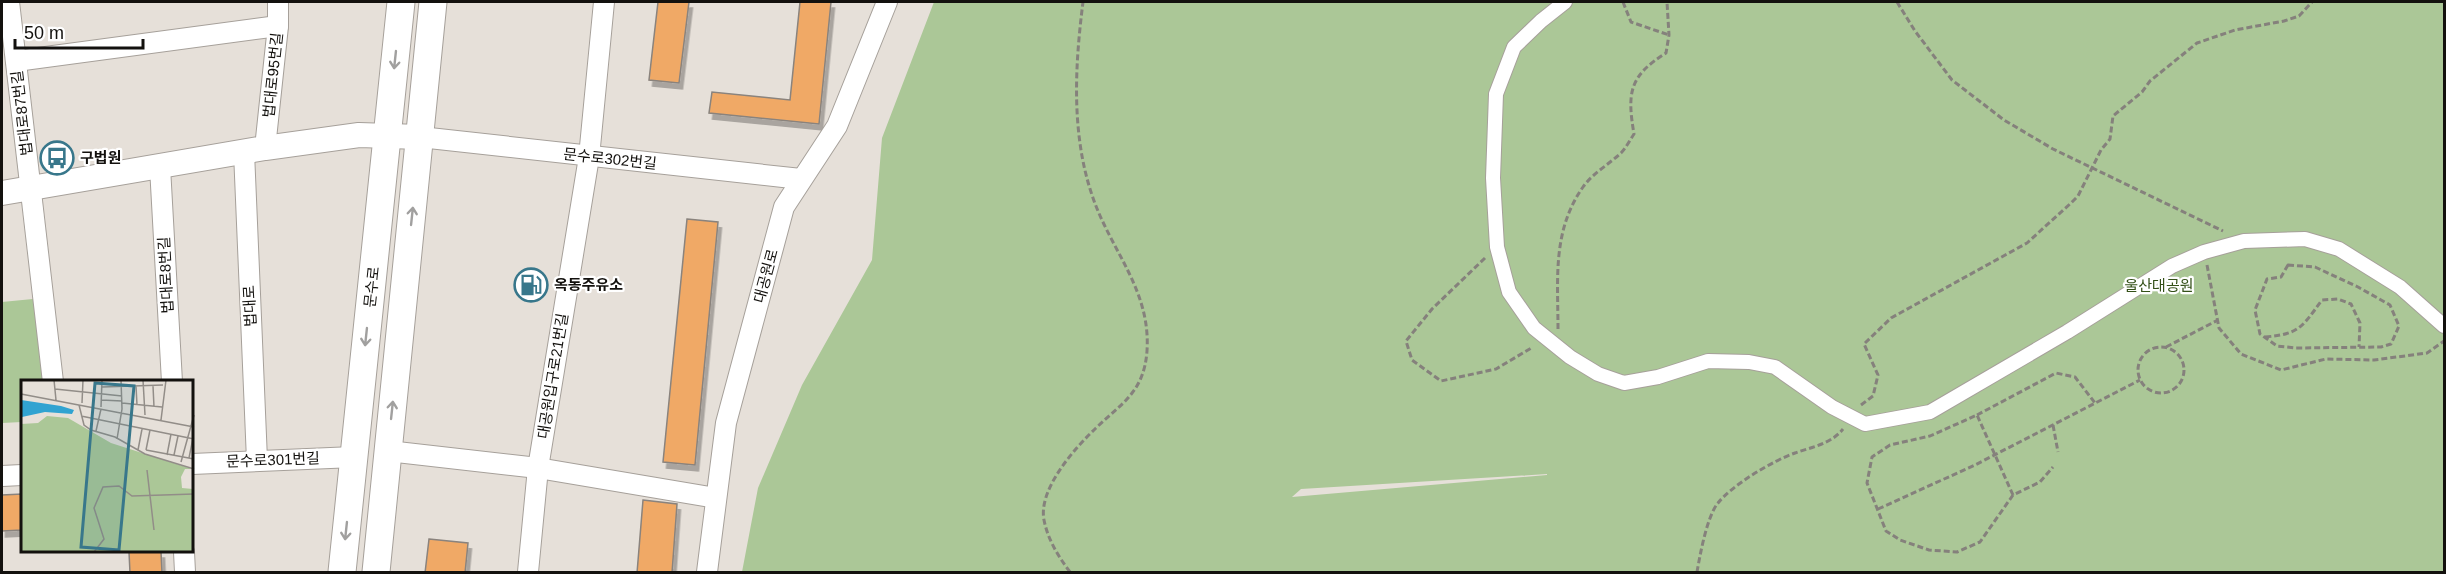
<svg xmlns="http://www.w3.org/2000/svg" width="2446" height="574" viewBox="0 0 2446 574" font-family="Arial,'Noto Sans KR',sans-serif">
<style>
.green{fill:#abc797;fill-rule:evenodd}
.building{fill:#f0a966;stroke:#8a837d;stroke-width:1.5;filter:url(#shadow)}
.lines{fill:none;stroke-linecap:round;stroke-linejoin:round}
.pedestrian-casing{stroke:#a6a09a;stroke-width:16}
.minor-casing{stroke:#a6a09a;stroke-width:22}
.tertiary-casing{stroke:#a6a09a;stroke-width:26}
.secondary-casing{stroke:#a6a09a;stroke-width:29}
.path{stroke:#85817c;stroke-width:3;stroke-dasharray:6 3;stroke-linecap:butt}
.pedestrian{stroke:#fff;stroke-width:14}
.minor{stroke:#fff;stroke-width:20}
.tertiary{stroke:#fff;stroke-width:24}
.secondary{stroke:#fff;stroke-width:27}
.oneway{stroke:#a1a09f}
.labels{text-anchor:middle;stroke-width:4.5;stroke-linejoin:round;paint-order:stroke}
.street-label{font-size:15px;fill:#13110e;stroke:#fff}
.poi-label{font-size:15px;font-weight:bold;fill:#13110e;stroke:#fff;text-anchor:start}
.park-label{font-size:15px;fill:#345018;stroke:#fff}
.inset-road{fill:none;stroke:#928d88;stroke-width:1.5}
.view{fill:#38778b;fill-opacity:0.15;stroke:#38778b;stroke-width:3}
.inset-edge{fill:none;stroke:#13110e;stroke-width:3}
</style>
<defs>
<filter id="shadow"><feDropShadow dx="3.5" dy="6" stdDeviation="0" flood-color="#0004"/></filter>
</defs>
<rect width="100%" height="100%" fill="#e6e0d9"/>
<!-- green -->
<g class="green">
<path d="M934 2H2444V572H742L758 488 802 385 872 260 882 138ZM1547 474V475L1292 497 1301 489Z"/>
<polygon points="43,298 53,382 22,382 22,422 2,423 2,302"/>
</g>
<!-- building -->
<g class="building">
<polygon points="658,2 689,2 679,83 649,80"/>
<polygon points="800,2 831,2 819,124 709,113 712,92 790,100"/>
<polygon points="687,219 718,222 695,465 663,462"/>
<polygon points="22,494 22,530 2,531 2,495"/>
<polygon points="643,500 677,504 672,573 637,573"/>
<polygon points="429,539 468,543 465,573 425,573"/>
<polygon points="129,552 161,552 162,573 130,573"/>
</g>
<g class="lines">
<defs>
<polyline id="pedestrian" points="1565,2 1541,21 1514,47 1496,94 1493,178 1497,247 1509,292 1534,328 1570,357 1598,374 1624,383 1658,377 1708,361 1749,362 1775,367 1832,407 1865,424 1930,412 2067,332 2172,266 2204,252 2244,241 2305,239 2339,249 2400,287 2444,326"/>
<g id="minor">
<polyline points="9,2 53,382"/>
<polyline points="16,61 278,26"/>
<polyline points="420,137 801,179"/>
<polyline points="265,148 278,26 278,2"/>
<polyline points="244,152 257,460"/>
<polyline points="160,167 172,382"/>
<polyline points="388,451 538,468 716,498"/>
<polyline points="192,464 354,457"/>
<polyline points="2,476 22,475"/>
<polyline points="184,552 185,572"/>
<polyline points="528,572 538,468 589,157 604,2"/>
<polyline points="707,572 726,423 784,207 837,126 887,2"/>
</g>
<polyline id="tertiary" points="2,193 265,148 359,135 420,137"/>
<g id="secondary">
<polyline points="342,572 401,2"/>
<polyline points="376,572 433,2"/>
</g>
</defs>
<!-- pedestrian casing -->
<use href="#pedestrian" class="pedestrian-casing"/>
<!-- minor casing -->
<use href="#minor" class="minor-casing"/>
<!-- tertiary casing -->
<use href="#tertiary" class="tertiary-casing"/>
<!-- secondary casing -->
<use href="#secondary" class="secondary-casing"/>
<!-- path -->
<g class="path">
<polyline points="1623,2 1631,22 1669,35"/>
<polyline points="1897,2 1915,31 1952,80 2004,120 2053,149 2223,231"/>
<polyline points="1485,258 1432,309 1406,341 1412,360 1441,381 1496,369 1533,347"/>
<polyline points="2207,265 2219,328 2241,354 2281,370 2326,359 2374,360 2427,353 2444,341"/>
<polygon points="2288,265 2315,267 2358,287 2390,305 2399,326 2391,344 2381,347 2296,348 2277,346 2260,334 2255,310 2267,279 2281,277"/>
<path d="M1558 329C1558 279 1552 231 1583 187 1593 173 1608 165 1621 153 1626 148 1630 140 1634 134 1627 93 1629 76 1666 53L1669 35 1667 2"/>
<path d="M2265 337C2300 334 2302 327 2322 300L2338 299 2351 304 2360 323 2359 347"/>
<polyline points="2166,347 2218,320"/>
<circle cx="2161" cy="370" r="23"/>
<polyline points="1861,405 1873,396 1878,375 1864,344 1891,318 2027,243 2071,203 2078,196 2101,150 2110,139 2113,116 2142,92 2150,81 2197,43 2235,30 2284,21 2299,16 2312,2"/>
<polyline points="1977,415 2056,373 2075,377 2095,403"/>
<polyline points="2053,425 2058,452"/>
<polyline points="2013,495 1977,415 1930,436 1890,445 1872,457 1867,483 1886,531 1900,540 1929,550 1957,552 1980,542 2013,495 2040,482 2053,467"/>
<polyline points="1878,509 1975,465 2140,380"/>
<path d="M1070 572C1058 556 1048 540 1044 520 1038 489 1075 448 1096 428 1122 403 1144 392 1147 351 1151 289 1110 250 1092 195 1071 133 1075 65 1083 2"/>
<path d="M1697 572C1700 555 1707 516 1718 503 1732 485 1774 460 1795 453 1812 447 1831 444 1843 429"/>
</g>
<!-- pedestrian -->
<use href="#pedestrian" class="pedestrian"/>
<!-- minor -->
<use href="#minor" class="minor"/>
<!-- tertiary -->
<use href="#tertiary" class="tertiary"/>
<!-- secondary -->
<use href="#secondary" class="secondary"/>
</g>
<!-- one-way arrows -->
<defs><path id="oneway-shaft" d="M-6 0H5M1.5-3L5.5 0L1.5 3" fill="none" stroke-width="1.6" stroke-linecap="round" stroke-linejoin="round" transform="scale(1.5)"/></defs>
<g class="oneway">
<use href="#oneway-shaft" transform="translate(395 60) rotate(96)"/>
<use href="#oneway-shaft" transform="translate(412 216) rotate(-84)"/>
<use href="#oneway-shaft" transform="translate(366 337) rotate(96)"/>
<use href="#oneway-shaft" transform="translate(392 410) rotate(-84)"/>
<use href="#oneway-shaft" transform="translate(346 531) rotate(96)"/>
</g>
<!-- icons -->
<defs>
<symbol id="bus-ring" viewBox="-11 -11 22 22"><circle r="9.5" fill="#fff" stroke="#38778b" stroke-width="1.5"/><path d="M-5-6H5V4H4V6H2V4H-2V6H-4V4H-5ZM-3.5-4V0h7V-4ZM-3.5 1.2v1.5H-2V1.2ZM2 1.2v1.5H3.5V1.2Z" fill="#38778b"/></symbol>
<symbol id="fuel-ring" viewBox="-11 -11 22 22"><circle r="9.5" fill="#fff" stroke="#38778b" stroke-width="1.5"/><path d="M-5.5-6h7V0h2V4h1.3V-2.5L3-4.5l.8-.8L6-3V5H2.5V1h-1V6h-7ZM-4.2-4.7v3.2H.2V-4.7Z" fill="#38778b"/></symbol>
</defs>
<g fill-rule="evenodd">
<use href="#bus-ring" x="38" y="139" width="38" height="38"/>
<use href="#fuel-ring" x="512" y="266" width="38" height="38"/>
</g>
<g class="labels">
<!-- street labels -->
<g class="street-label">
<text transform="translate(273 75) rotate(-84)" y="5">법대로95번길</text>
<text transform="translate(22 113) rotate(-97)" y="5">법대로87번길</text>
<text transform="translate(610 159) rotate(6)" y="5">문수로302번길</text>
<text transform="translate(166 275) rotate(-93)" y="5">법대로8번길</text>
<text transform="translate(766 276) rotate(-75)" y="5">대공원로</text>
<text transform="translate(372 287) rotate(-84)" y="5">문수로</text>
<text transform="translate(250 306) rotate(-93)" y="5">법대로</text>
<text transform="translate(553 376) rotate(-81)" y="5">대공원입구로21번길</text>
<text transform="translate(273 460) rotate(-2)" y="5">문수로301번길</text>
</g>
<!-- poi labels -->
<g class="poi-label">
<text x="80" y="163">구법원</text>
<text x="554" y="290">옥동주유소</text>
</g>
<!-- park labels -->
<g class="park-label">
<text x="2159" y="291">울산대공원</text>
</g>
</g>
<!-- overview -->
<g transform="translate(21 380)">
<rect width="172" height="172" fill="#e6e0d9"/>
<path d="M26 36 47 38 90 63 171 89H164L160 97 161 108 172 109V172H0V44L17 43Z" fill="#abc797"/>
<path d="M0 20 40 26 53 30 51 34 24 32 1 37Z" fill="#31a3d1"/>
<path class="inset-road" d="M33 0 35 20M122 0 124 35M115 6 116 25M132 6 133 27M81 7 142 5M34 9 101 16M0 14 173 47M80 20 101 21M61 23 62 0M101 23 141 27M58 25 63 45 70 50 94 57 124 74 173 89M80 27 81 0M60 36 173 59M140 40 145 0M75 51 80 29M96 59 101 29 100 0M117 70 121 49M125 70 173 79M125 70 129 50M146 75 150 54M153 75 157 56M168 78 172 58M160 82 173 35M126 90 133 150M73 172 83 159 73 128 82 107 98 106 111 116 173 114"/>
<path class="view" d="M74 3 113 6 98 170 60 167Z"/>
<rect width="172" height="172" class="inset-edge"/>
</g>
<!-- border -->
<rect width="2446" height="574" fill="none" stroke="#13110e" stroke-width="6"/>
<!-- scale -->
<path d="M15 39v9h128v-9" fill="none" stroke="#13110e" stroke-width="3"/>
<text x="24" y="39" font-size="18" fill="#13110e" stroke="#ffffff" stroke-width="4.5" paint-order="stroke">50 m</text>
</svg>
